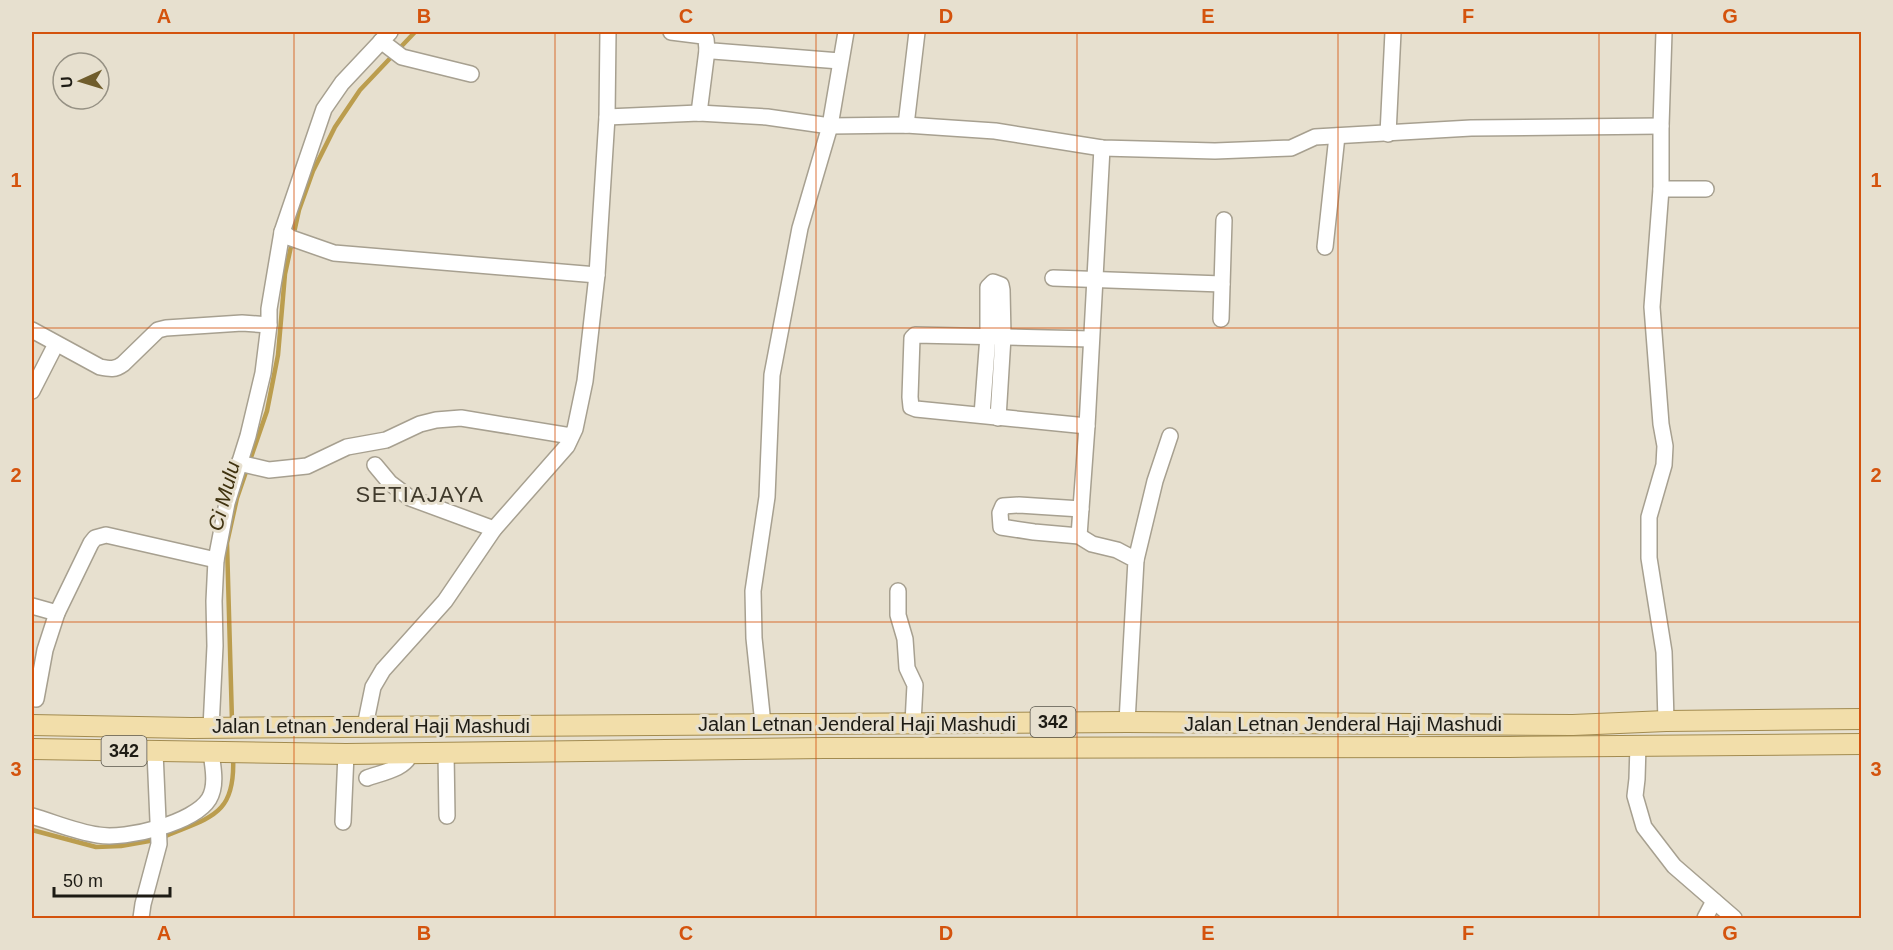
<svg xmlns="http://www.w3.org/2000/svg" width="1893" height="950" viewBox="0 0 1893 950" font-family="Arial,sans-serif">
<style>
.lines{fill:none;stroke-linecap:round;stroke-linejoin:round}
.stream{stroke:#bb9d4e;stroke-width:4.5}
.minor-casing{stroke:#a7a090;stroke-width:18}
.major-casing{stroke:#a28b50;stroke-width:22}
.minor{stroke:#fff;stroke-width:15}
.major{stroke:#f2deaa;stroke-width:20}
.grid{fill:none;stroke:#d4530d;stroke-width:1.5;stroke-opacity:0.55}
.labels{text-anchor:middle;stroke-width:6;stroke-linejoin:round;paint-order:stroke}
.shield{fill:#e7e0cf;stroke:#5a564c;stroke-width:1.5}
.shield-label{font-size:18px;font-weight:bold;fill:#1d1b14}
.street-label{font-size:20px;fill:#1d1b14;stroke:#e7e0cf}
.water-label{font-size:21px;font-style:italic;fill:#403310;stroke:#e7e0cf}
.quarter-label{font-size:22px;letter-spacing:1.5px;fill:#403a2c;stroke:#e7e0cf}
.neatline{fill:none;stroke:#d4530d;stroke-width:2}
.grid-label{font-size:20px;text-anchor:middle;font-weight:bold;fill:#d4530d}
</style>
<rect width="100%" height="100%" fill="#e7e0cf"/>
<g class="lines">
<!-- stream -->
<g class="stream">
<polyline points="232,721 227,543 237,498 267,411 278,355 285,274 299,210 313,171 335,127 360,90 415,32"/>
<polyline points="32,830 96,847 121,846 155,840"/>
<path d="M163 837C210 817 236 816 233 757"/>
</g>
<defs>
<g id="minor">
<polyline points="671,32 703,36 706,39 707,50 713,51 840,61"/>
<polyline points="1664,32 1661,126 1661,189 1652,307 1661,424 1665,446 1664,465 1649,517 1649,558 1664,652 1666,721"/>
<polyline points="381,41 402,57 471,74"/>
<polyline points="699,113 707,50"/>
<polyline points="607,117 699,113 767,117 830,126 906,125 995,131 1102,148 1215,151 1291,148 1315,137 1471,128 1661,126"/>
<polyline points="906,125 917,32"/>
<polyline points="1388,134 1393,32"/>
<polyline points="1661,189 1706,189"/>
<polyline points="282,232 291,238 334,253 597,275"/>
<polyline points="1325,247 1337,136"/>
<polyline points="1053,278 1222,284"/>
<polyline points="1221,319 1224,220"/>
<path d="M32 330 100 367C110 369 115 370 123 364L158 330 166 328 242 323 269 325"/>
<polyline points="32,391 56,344"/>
<polyline points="982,415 988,336 988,287 993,282 1001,285 1002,290 1003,337 998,418"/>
<polyline points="1087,426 916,409 911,407 910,397 912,338 915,335 1091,339"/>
<polyline points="239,463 269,470 307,466 347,447 386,440 420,424 436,420 461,418 571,436"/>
<polyline points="375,465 390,483 410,498 494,529"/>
<polyline points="1081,509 1019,505 1003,506 1000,513 1001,527 1034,532 1079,536 1092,544 1117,550 1136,560 1127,722"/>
<polyline points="1079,536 1087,426 1102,148"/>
<polyline points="1136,560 1155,481 1170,436"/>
<polyline points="898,591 898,615 905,639 907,668 915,685 913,723"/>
<polyline points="32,606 57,613 91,543 95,538 106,535 216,560"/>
<polyline points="36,699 45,650 57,613"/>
<polyline points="763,724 754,638 753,591 767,497 772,375 800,228 830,126 846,32"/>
<polyline points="365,726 373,687 383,670 445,601 494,529 567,446 575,429 585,381 597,275 607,117 608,32"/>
<polyline points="211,728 215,646 214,601 216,560 227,503 248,436 263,373 269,325 269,309 282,232 324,109 342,83 390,32"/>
<polyline points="1638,745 1637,779 1635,796 1644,827 1674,866 1734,918"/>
<polyline points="446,753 447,816"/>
<path d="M367 778C380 773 406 769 410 754"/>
<path d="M32 816C53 822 76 832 98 835 126 840 194 823 209 799 217 786 213 767 211 753"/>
<polyline points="343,822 346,754"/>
<polyline points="141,918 143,904 159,844 155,752"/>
<polyline points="1705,918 1714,901"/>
</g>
<g id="major">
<polyline points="32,725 191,728 1127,722 1573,725 1666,721 1862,719"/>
<polyline points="32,749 346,754 824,748 1509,747 1862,744"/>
</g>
</defs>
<!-- minor casing -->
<use href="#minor" class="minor-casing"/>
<!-- major casing -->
<use href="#major" class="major-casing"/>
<!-- minor -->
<use href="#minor" class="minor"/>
<!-- major -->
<use href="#major" class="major"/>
</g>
<!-- grid -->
<path class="grid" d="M294 32V918M555 32V918M816 32V918M1077 32V918M1338 32V918M1599 32V918M32 328H1862M32 622H1862"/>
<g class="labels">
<!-- shield labels -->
<g class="shield">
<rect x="1030.5" y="707" width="45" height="30" rx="4.5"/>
<rect x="101.5" y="736" width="45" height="30" rx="4.5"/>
</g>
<g class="shield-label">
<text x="1053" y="728">342</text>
<text x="124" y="757">342</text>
</g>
<!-- street labels -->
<g class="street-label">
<text x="857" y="731">Jalan Letnan Jenderal Haji Mashudi</text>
<text x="1343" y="731">Jalan Letnan Jenderal Haji Mashudi</text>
<text x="371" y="733">Jalan Letnan Jenderal Haji Mashudi</text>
</g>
<!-- water labels -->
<g class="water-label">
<text transform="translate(224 496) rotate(-75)" y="7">Ci Mulu</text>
</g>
<!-- quarter labels -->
<g class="quarter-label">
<text x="420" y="502">SETIAJAYA</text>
</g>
</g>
<!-- border -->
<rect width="1893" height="950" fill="none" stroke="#e7e0cf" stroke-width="66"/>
<!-- north arrow -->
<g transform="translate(81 81) rotate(266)"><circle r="28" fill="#e7e0cf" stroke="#969184" stroke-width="1.5"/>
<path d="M0-4.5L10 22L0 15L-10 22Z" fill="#705d2c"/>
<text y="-9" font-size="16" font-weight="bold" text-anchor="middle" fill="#1d1b14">U</text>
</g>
<!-- scale -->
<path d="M54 887v9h116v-9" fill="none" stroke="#1d1b14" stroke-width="3"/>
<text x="63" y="887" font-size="18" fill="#1d1b14" stroke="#e7e0cf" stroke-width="4.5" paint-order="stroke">50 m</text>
<rect x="33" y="33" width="1827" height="884" class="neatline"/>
<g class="grid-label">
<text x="164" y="23">A</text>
<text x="424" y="23">B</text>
<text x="686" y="23">C</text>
<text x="946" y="23">D</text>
<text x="1208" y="23">E</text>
<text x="1468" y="23">F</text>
<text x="1730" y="23">G</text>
<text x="16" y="187">1</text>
<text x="1876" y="187">1</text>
<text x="16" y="482">2</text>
<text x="1876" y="482">2</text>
<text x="16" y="776">3</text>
<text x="1876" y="776">3</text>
<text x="164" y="940">A</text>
<text x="424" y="940">B</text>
<text x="686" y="940">C</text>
<text x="946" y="940">D</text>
<text x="1208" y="940">E</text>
<text x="1468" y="940">F</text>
<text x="1730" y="940">G</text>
</g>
</svg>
